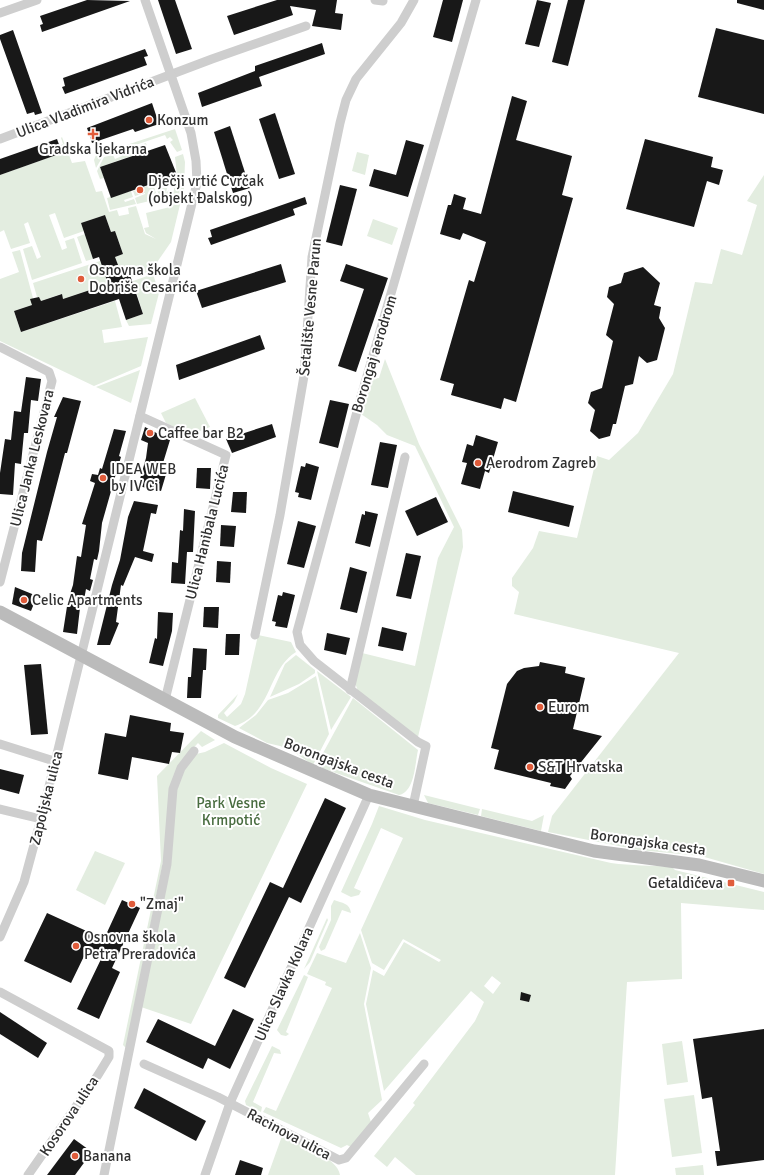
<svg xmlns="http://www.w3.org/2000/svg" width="764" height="1175" viewBox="0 0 764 1175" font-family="Signika,sans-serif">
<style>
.green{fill:#e3ede0;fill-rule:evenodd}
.building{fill:#181818}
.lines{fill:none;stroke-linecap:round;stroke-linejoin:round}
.street{stroke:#cecece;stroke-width:9}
.secondary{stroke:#bbb;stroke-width:13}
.poi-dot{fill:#e05c3b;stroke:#fff;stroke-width:1.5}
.labels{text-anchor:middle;stroke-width:4;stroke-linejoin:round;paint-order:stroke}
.street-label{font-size:15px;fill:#313131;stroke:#fff}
.poi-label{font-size:15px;fill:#313131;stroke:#fff;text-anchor:start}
.park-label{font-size:15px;fill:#486c3f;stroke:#fff}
</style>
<rect width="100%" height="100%" fill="#fff"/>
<!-- green -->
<g class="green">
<polygon points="175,129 182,150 177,152 170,142 173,140 170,137 167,139 165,135 103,156 96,168 94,160 96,155"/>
<polygon points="62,137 72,163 85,161 96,192 102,191 109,212 117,210 119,216 129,214 128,208 136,206 145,234 156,239 146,233 144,228 149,227 146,213 170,207 175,185 168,184 167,186 162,186 162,188 167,188 166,193 169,190 167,198 160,199 155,183 177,175 175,157 183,154 185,162 184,188 171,242 151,271 131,277 130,275 123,278 115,257 123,254 115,231 111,232 105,215 81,223 84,231 64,238 55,213 49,215 62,250 67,248 65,241 74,238 82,263 32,280 23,249 32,246 37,259 41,257 28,222 24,224 30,243 11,249 4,230 0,232 0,175 62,153 59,146 63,144 61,138"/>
<polygon points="146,143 148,150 100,167 104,178 100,179 97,171 104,157 113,155 115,159 122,156 121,152"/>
<polygon points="357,152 369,155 365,175 352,171"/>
<polygon points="764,175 764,874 701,856 639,850 548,832 552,816 679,653 514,614 519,592 512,586 512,578 533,548 539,531 577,538 597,456 609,460 638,433 673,374 695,282 712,284 721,249 742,255 757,205 747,201"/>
<polygon points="153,184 158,199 137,204 135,198 145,194 145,193 135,196 133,191"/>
<polygon points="131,191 133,197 124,200 125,202 134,199 136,204 110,210 107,198"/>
<polygon points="373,219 398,228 392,245 367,236"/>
<polygon points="85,234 93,259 86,261 77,237"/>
<polygon points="20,250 33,298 32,305 14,311 21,332 115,301 122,327 102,330 104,343 148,337 141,366 94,386 0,341 0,279 19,272 12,252"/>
<polygon points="100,261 108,284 63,299 61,294 41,301 39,297 37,297 33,283"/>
<polygon points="153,274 159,293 151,324 129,326 126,320 143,314 133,281"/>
<polygon points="385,359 419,444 462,530 463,547 418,737 358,691 355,683 362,653 415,666 438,558 454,527 415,446 387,435 377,425 361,414 370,379 379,378"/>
<polygon points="140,370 131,403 96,387"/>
<polygon points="195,398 210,427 190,435 166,423 161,413"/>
<path d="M258 635 291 642 296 652C267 670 273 713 235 726L218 718V715L238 694 234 702 224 713 227 717 241 704 245 694Z"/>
<polygon points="296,655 315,670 315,673 299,684 270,697 285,664"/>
<polygon points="317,671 351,697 331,730"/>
<polygon points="316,676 329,734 313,765 294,752 280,746 267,743 239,728 256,715 268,700 288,693"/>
<path d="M353 698 418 750C415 763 415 792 399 795L316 766Z"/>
<polygon points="201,731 215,740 202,747 198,743 181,761 165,852 126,1048 123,1045 161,861 157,776"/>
<polygon points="224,743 271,768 307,784 191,1024 141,1007 171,864 176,792 183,772 196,754 205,752"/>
<polygon points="424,795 480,809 478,815 428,803"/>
<path d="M379 806 425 820 611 863C631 866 652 865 672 867L675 870 764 892V910L681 903 682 979 627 982 615 1175H416L395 1157 387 1167 374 1156 415 1105 413 1103 475 1021 484 1002 471 991 384 1091 366 1004 373 970 384 976 404 942 439 962 441 960 403 939 384 970 372 963 361 930 403 838 381 828 354 888 361 891 359 895 351 897 341 892 372 824ZM492 976 501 983 493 994 484 986Z"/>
<polygon points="482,809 532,821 544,815 541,831 481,816"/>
<polygon points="95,851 125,863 105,905 76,890"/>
<path d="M334 900C342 903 350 903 351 913L342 910 325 949 321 951 319 947 331 920V906Z"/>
<polygon points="327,918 328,920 310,962 304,969"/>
<polygon points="360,933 371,968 364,1004 382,1100 368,1113 371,1122 351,1147 347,1145 341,1148 263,1112 266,1107 276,1111 332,988 325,985 326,982 307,974 317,953 346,963"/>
<polygon points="304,975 308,977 286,1032 289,1034 286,1036 281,1035 277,1030"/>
<polygon points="682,1041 688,1082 667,1085 662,1044"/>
<polygon points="272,1046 280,1050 281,1054 274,1053 253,1102 262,1107 261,1112 246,1105 245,1101"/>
<polygon points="694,1095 702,1153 672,1157 664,1099"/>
<path d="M282 1136C297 1144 338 1157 340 1175H268Z"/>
<polygon points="703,1165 704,1175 676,1175 675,1168"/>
</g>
<!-- building -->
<g class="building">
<polygon points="87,0 130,1 42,32 40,25 43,24 40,16"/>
<polygon points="158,0 175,0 192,49 176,54"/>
<polygon points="277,0 337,0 335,13 343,14 341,30 312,26 316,10 290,6 293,15 234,35 227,16"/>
<polygon points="443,0 463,0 452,42 433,37"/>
<polygon points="537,0 551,3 539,47 525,44"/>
<polygon points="568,0 585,0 568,66 552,62"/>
<polygon points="737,0 764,0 764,10 737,3"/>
<polygon points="716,28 764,40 764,114 698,97"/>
<polygon points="13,30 42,113 35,115 34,112 27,114 0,39 0,35"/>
<polygon points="322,43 325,54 259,77 262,86 202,107 198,93 255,71 255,66"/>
<polygon points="145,49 148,56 144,57 147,65 65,94 62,87 65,86 63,78"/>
<polygon points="512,96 527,101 516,140 572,156 562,195 573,198 516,402 504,398 501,409 451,395 454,384 440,380 469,280 474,282 486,242 463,233 460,240 440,234 448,205 451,205 454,194 466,198 463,209 481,214"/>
<polygon points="152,103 159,124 135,132 133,129 92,143 87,128"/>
<polygon points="275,113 295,174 279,179 259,119"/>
<polygon points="230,126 250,188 233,193 214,132"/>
<polygon points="57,139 62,153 0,175 0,159"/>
<polygon points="645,139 713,157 711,167 723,170 719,185 707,181 694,227 626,209"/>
<polygon points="406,140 424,145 408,197 369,186 374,169 396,175"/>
<polygon points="165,145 177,175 111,198 100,167"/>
<polygon points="340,185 357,189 342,246 326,242"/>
<polygon points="305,197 307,204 293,209 295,215 211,245 208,238 212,237 210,230"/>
<polygon points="105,215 111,232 115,231 123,254 115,257 123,278 130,275 143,314 126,320 119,299 21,332 14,311 32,305 30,299 39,297 41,301 62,294 63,299 108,284 99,257 93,259 81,223"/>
<polygon points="281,264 286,282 202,308 196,291"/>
<polygon points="346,264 388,278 356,372 338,366 364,289 340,281"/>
<polygon points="643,267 660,283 654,305 661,307 659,318 665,328 657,360 647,363 639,356 633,384 625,386 616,424 613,424 610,436 599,439 590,431 595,410 588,403 591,392 602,388 613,341 606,335 614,304 607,297 609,287 621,283 624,273"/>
<polygon points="260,335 265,349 179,380 176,365"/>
<polygon points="26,377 41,379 38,401 31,400 28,433 24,433 21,464 15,463 13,495 0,494 0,473 5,439 11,440 14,411 21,412"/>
<polygon points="63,397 81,401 67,453 65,453 42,541 37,540 35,572 21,571 22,553 47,452 57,417 54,417"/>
<polygon points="330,400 349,404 338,448 319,443"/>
<polygon points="272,424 276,437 232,453 226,439"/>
<polygon points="145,427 170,440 163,463 159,469 167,471 161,491 138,486 146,458 148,443 141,440"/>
<polygon points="114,429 126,431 119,456 121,457 117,470 102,523 99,551 97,560 94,559 90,579 93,580 90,591 86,589 84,600 81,599 77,634 63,632 68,600 73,585 77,556 81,557 86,525 82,524 95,483 90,481 92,474 98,475 100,468 102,469"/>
<polygon points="476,435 498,442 489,473 485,471 480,489 461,484 467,463 462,462 467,444 473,446"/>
<polygon points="380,442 397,445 388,488 371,485"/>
<polygon points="306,463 319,467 311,500 298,497 299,493 295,492 301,466 305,467"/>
<polygon points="197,468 211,468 210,489 196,488"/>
<polygon points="513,491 574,506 569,527 508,512"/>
<polygon points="233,492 247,492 246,513 231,512"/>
<polygon points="436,497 448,522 417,536 405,511"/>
<polygon points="134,501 158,505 156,514 151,513 143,551 154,554 152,562 135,557 123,586 121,585 116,622 119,623 110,645 97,645 112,585 120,560 128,517"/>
<polygon points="184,509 195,511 193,552 187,552 185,584 171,583 172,562 178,563 180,530 183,531"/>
<polygon points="365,511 378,514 370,547 355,543 362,514 365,515"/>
<polygon points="298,521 316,526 304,568 287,564"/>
<polygon points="221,525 236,526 234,547 220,546"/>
<polygon points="406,553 421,556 411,599 396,596"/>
<polygon points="217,561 231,562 230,583 216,582"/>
<polygon points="350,567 367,572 357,613 340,609"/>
<polygon points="15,587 37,596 31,611 12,604"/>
<polygon points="283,592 295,595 287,628 275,626 276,622 272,621 278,595 282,596"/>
<polygon points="204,607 219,607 218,628 203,627"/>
<polygon points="158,612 173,613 172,631 163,666 149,663 155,638 157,639"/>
<polygon points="382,627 407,633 403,651 378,646"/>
<polygon points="327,633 350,638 346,655 324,650"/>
<polygon points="226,634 240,634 239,655 225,655"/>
<polygon points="193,648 207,649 206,670 203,670 201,698 187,698 188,677 191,677"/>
<polygon points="540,662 566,667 565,673 585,678 573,729 602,736 570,776 572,779 565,789 550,786 551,783 494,769 499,750 491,748 507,684 517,671 524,668 539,666"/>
<polygon points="41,664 48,734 31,735 24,665"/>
<polygon points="130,715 171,723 170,731 184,733 180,753 172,752 169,764 132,757 128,780 98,774 105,733 126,737"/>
<polygon points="0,769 24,775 19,794 0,789"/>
<polygon points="325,798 346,808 301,903 289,897 245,988 224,978 270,882 283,888"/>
<polygon points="122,900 140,908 112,968 120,972 99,1019 77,1009 103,955 88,948 71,983 24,961 47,913 104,939"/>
<polygon points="521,992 531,995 529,1002 520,1000"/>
<polygon points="233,1009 254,1019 230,1069 208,1058 203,1069 146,1042 158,1019 215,1046"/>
<polygon points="0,1012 47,1043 38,1058 0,1034"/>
<polygon points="764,1029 764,1160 717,1166 715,1151 720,1151 712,1097 702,1099 693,1039"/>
<polygon points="144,1088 206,1121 196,1141 134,1108"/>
<polygon points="74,1139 92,1152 75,1175 47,1175"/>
<polygon points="240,1160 263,1168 261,1175 235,1175"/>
</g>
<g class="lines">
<!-- street -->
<g class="street">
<polyline points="375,0 383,1"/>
<polyline points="0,13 37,0"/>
<polyline points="0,139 212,59 306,26"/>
<polyline points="0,347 49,372 52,381 0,582"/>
<polyline points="140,416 226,455 165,700"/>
<polyline points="255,635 280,515 304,376 312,257 340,123 346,100 356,79 401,23 414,0"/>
<polyline points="350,690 405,457"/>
<polyline points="0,744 54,761"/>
<polyline points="413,806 426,746 418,742 314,661 300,645 297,632 361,397 476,0"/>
<polyline points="0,809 41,819"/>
<polyline points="0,937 24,882 41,819 197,183 196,161 191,133 145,0"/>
<polyline points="0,992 109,1051 109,1057 98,1075 28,1175"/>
<polyline points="144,1064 218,1097 339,1160 346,1158 424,1064"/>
<polyline points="104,1175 167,864 173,789 181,768 194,751"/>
<polyline points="205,1175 230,1103 369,795"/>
</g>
<!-- secondary -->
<polyline class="secondary" points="0,612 235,737 369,795 594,851 699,865 764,881"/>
</g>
<!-- markers -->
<g class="poi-dot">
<circle cx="149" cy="120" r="4"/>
<path d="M91 128h4v4h4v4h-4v4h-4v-4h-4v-4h4z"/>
<circle cx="140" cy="190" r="4"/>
<circle cx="81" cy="279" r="4"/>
<circle cx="150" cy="433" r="4"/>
<circle cx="478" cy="463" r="4"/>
<circle cx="103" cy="478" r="4"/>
<circle cx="24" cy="600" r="4"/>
<circle cx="540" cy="707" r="4"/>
<circle cx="530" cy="767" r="4"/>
<rect x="727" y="879" width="8" height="8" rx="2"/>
<circle cx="132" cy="904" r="4"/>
<circle cx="76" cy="946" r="4"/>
<circle cx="75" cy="1156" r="4"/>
</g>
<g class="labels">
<!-- street labels -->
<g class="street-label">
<text transform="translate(85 107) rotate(-21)" y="5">Ulica Vladimira Vidrića</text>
<text transform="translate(310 307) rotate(-85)" y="5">Šetalište Vesne Parun</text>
<text transform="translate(374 354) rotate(-73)" y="5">Borongaj aerodrom</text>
<text transform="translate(32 458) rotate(-76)" y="5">Ulica Janka Leskovara</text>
<text transform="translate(207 532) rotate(-76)" y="5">Ulica Hanibala Lucića</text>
<text transform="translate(339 763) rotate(21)" y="5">Borongajska cesta</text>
<text transform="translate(46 798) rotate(-76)" y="5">Zapoljska ulica</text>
<text transform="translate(648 842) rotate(8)" y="5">Borongajska cesta</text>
<text transform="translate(284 984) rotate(-66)" y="5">Ulica Slavka Kolara</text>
<text transform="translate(69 1116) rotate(-56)" y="5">Kosorova ulica</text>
<text transform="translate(289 1134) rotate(28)" y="5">Racinova ulica</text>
</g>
<!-- poi labels -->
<g class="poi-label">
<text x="157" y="125">Konzum</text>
<text x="93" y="154" text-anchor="middle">Gradska ljekarna</text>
<text x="148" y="186">Dječji vrtić Cvrčak<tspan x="148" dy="17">(objekt Đalskog)</tspan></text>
<text x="89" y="275">Osnovna škola<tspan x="89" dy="17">Dobriše Cesarića</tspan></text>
<text x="158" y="438">Caffee bar B2</text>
<text x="486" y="468">Aerodrom Zagreb</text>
<text x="111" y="474">IDEA WEB<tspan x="111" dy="17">by IV Ci</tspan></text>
<text x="32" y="605">Celic Apartments</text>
<text x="548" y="712">Eurom</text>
<text x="538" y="772">S&amp;T Hrvatska</text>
<text x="723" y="888" text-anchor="end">Getaldićeva</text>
<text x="140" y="909">"Zmaj"</text>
<text x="84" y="942">Osnovna škola<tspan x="84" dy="17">Petra Preradovića</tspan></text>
<text x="83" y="1161">Banana</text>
</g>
<!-- park labels -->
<g class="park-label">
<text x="231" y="808">Park Vesne<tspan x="231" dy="17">Krmpotić</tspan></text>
</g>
</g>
</svg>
